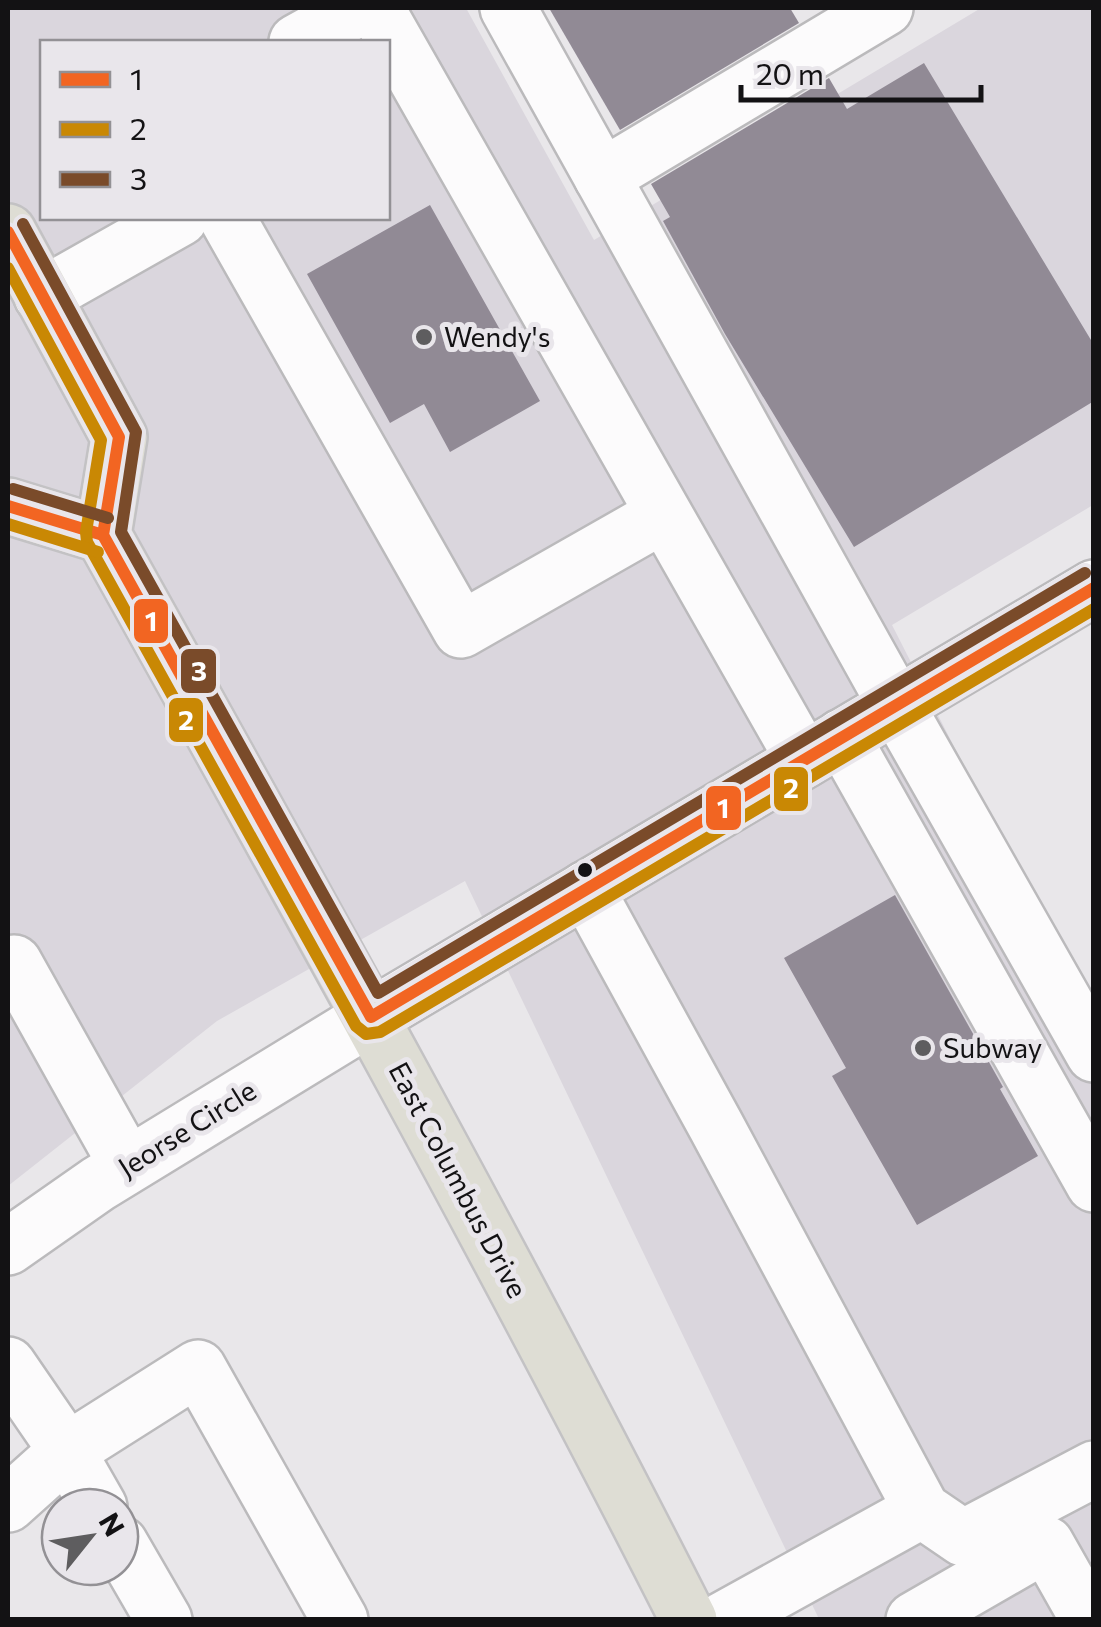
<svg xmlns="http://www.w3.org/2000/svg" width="1101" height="1627" viewBox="0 0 1101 1627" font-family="Commissioner,sans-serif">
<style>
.built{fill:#dad6dd;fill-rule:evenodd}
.building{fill:#918a95}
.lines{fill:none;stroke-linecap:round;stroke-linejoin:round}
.minor-casing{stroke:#bbbabc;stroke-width:60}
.major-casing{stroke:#c3c2c4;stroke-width:60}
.minor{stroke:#fcfbfc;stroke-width:55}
.major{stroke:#deddd4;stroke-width:55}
.bus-1-casing{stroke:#e9e6eb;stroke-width:20}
.bus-2-casing{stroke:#e9e6eb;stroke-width:20}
.bus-3-casing{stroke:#e9e6eb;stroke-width:20}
.bus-1{stroke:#f26522;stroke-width:12}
.bus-2{stroke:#c98804;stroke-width:12}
.bus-3{stroke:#7a4b2a;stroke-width:12}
.poi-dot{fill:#5e5d5f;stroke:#e9e6eb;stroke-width:4}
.bus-dot{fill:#131214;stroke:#e9e6eb;stroke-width:4}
.labels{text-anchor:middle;stroke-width:10;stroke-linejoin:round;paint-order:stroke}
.poi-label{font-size:28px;fill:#131214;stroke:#e9e6eb;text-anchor:start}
.street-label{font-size:28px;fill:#131214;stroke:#e9e6eb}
.line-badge{stroke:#e9e6eb;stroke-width:4}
.badge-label{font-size:28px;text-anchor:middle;font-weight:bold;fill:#fff}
</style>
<rect width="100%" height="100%" fill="#e9e7ea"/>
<!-- built -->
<path class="built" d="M8 8H466L594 240 981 8H1093V505L892 625 1093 1019V1619H819L465 881 217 1021 8 1186ZM42 42H388V218H42Z"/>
<!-- building -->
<g class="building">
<polygon points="549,8 790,8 799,23 620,130"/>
<polygon points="924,63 1094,345 1094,401 854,547 725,334 663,221 670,217 651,184 829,78 847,109"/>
<polygon points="430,205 540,401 450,452 424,404 390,423 307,274"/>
<polygon points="895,895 1003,1087 1000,1089 1038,1156 917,1225 832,1076 846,1068 784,958"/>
</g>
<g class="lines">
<defs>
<g id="minor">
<polyline points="376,8 804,760"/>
<polyline points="508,8 896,705 1094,1054"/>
<polyline points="297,42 359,8"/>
<polyline points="602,177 885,8"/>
<polyline points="227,218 461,630 663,515"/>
<polyline points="42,296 180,218"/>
<polyline points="842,737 1094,1184"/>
<polyline points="586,889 716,1126 922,1510 963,1538 1094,1469"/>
<polyline points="8,967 14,963 127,1165"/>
<polyline points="8,1247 98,1184 371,1017 1094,588"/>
<polyline points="8,1365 67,1451 99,1507"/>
<polyline points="8,1504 67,1451 198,1368 340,1620"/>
<polyline points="120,1544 164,1620"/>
<polyline points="723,1620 922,1510"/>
<polyline points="914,1620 1046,1544 1089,1620"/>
</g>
<g id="major">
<path d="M8 232 119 437 103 535C303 894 503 1253 689 1620"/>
<polyline points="8,506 103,535"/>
</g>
</defs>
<!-- minor casing -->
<use href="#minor" class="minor-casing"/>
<!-- major casing -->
<use href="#major" class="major-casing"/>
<!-- minor -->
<use href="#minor" class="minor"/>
<!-- major -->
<use href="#major" class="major"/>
<defs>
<g id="bus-1">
<polyline points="8,232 119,437 103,535 371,1017 1094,588"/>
<polyline points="8,506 103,535"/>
</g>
<g id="bus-2">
<polyline points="8,268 101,440 86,532 87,542 356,1026 366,1034 380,1032 1094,609"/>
<polyline points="8,524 98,552"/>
</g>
<g id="bus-3">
<polyline points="23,224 136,432 121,532 378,993 1085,573"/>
<polyline points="13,489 108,518"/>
</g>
</defs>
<!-- bus-1 casing -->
<use href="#bus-1" class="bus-1-casing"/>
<!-- bus-2 casing -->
<use href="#bus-2" class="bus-2-casing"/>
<!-- bus-3 casing -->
<use href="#bus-3" class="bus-3-casing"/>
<!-- bus-1 -->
<use href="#bus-1" class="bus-1"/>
<!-- bus-2 -->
<use href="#bus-2" class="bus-2"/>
<!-- bus-3 -->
<use href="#bus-3" class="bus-3"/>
</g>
<!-- markers -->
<g class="poi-dot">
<circle cx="424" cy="337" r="10"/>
<circle cx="923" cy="1048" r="10"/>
</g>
<circle class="bus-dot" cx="585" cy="870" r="9"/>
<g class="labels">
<!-- poi labels -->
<g class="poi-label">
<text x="444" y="347">Wendy's</text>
<text x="943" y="1058">Subway</text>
</g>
<!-- street labels -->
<g class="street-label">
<text transform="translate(187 1129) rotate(-32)" y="10">Jeorse Circle</text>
<text transform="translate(458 1180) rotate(62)" y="10">East Columbus Drive</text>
</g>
</g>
<g class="line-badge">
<rect x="132" y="597" width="38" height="48" rx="10" fill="#f26522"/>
<rect x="179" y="647" width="39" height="48" rx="10" fill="#7a4b2a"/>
<rect x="167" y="696" width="38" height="48" rx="10" fill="#c98804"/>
<rect x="772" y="765" width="38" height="48" rx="10" fill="#c98804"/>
<rect x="704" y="784" width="39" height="48" rx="10" fill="#f26522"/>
</g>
<g class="badge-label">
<text x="151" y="631">1</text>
<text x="199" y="681">3</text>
<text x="186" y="730">2</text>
<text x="791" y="798">2</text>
<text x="723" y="818">1</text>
</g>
<!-- border -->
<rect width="1101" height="1627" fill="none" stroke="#131214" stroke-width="20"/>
<!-- legend -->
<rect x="40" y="40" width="350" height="180" fill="#e9e6eb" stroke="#939195" stroke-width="2.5"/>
<rect x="60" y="72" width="50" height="15" fill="#f26522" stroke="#939195" stroke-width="2.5"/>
<text x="130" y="90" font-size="30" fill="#131214">1</text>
<rect x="60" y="122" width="50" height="15" fill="#c98804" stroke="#939195" stroke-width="2.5"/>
<text x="130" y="140" font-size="30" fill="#131214">2</text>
<rect x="60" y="172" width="50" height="15" fill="#7a4b2a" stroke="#939195" stroke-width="2.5"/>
<text x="130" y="190" font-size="30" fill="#131214">3</text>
<!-- north arrow -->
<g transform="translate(90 1537) rotate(60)"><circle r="48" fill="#e9e6eb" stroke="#939195" stroke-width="2.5"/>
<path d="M0-8L18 38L0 25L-18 38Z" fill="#5e5d5f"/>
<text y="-15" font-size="28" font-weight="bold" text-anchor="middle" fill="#131214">N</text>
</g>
<!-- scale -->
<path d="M741 85v15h240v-15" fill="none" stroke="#131214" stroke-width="5"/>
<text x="756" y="85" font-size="30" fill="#131214" stroke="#e9e6eb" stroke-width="8" paint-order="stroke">20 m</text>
</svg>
